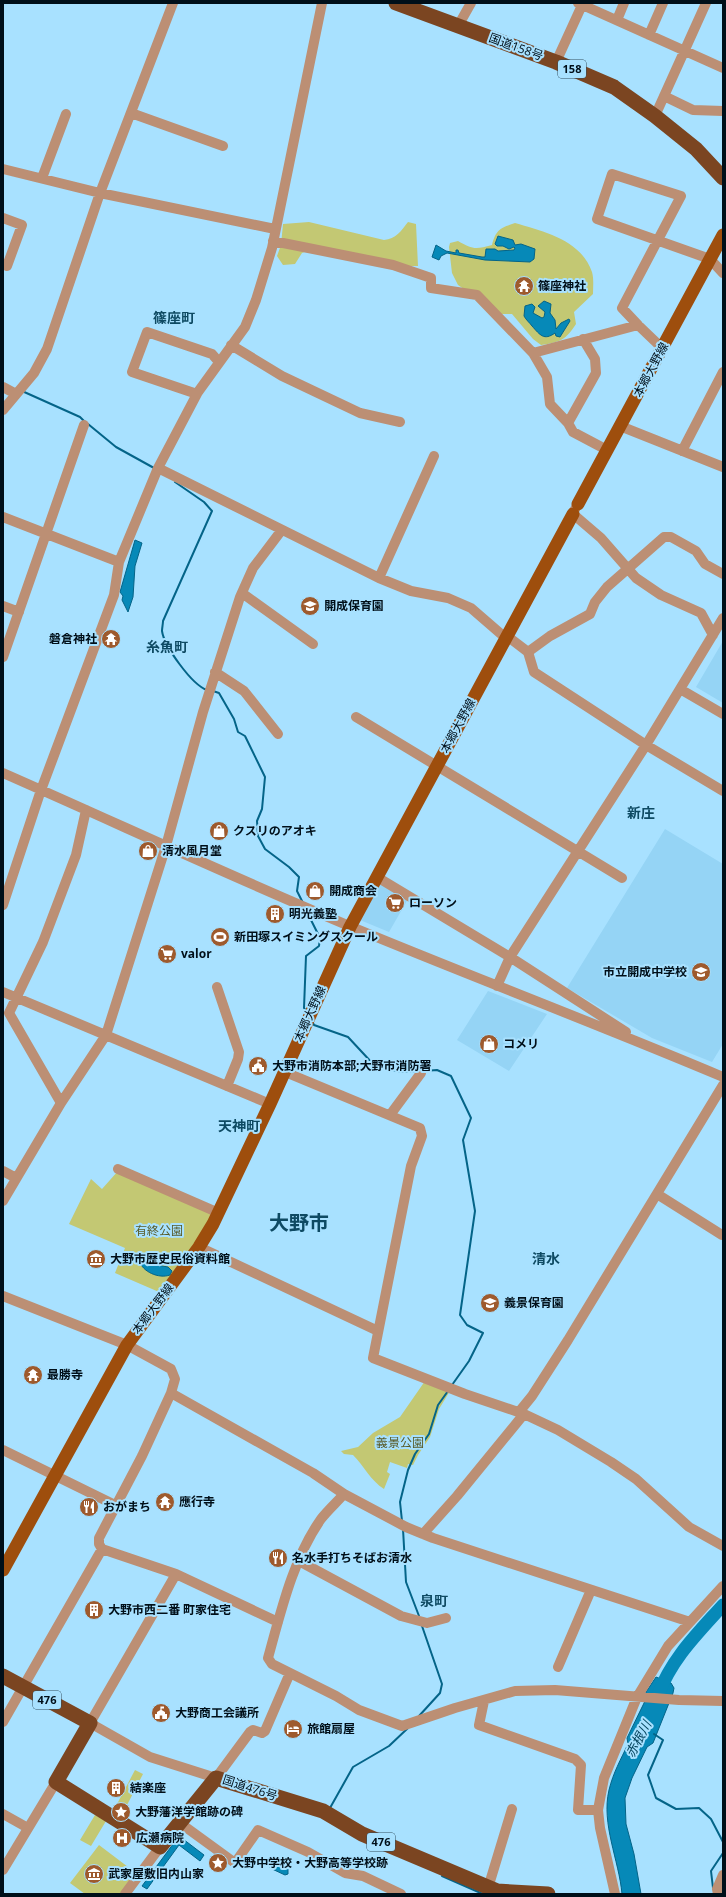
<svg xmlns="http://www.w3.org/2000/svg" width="726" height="1897" font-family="'Open Sans','Noto Sans JP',sans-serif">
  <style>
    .built { fill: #95d4f5 }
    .green { fill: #c3c873 }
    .water { fill: #0689b8; stroke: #046488 }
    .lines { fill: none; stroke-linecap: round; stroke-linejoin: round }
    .stream { stroke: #046488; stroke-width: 2 }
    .river { stroke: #0689b8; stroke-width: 13 }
    .minor { stroke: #bc8f74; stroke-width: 10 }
    .major { stroke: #9e4e0d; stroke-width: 13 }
    .highway { stroke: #7b4521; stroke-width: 15 }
    .labels { text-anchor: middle; stroke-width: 4; stroke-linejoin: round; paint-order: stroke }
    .shield { fill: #a8e1ff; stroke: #324e5e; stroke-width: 1 }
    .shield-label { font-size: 11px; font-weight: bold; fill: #000f19 }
    .street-label { font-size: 12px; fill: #000f19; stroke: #a8e1ff }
    .poi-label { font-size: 12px; font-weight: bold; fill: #000f19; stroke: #a8e1ff; text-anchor: start }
    .park-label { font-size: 12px; fill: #585b29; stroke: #a8e1ff }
    .water-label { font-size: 13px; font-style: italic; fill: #06455e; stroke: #a8e1ff }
    .quarter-label { font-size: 14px; font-weight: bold; fill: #0e4a63; stroke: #a8e1ff }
    .town-label { font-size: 20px; font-weight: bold; fill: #0e4a63; stroke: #a8e1ff }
  </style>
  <rect width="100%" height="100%" fill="#a8e1ff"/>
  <path class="built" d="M 723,641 L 723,703 L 696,687 Z
    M 665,829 L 723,864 L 723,1044 L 712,1062 L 652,1038 L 567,988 Z
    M 380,882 L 408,899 L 389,932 L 360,920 Z
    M 488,991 L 547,1014 L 509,1071 L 457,1040 Z"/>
  <path class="green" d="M 309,222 L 384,240 C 396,239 401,231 408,222 L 416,224 L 418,266 L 402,266 L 312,249 L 302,253 L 295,264 L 283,265 L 277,256 L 281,245 L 283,224 Z
    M 515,223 C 545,232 581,240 592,272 C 594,279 593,287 593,294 L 574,312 L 576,324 C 566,340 560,342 541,345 L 533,339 L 512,314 L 501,314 L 458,285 L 452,273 L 449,247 L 450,243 L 458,241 C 472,249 475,250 492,245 C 496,229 501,228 515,223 Z
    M 118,1171 L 211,1212 L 213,1218 L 159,1292 L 115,1273 L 125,1248 L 69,1224 L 91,1179 L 102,1189 Z
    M 425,1381 L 450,1391 L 439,1409 L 430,1437 L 418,1455 L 413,1465 L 408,1464 L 407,1468 L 390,1462 L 387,1472 L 390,1474 L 384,1489 C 371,1481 364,1466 353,1455 L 344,1454 L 341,1451 L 358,1447 L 373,1433 L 400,1417 Z
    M 135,1770 L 143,1774 L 125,1809 L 117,1804 Z
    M 95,1815 L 106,1821 L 91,1846 L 80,1840 Z
    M 99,1845 L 136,1873 L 120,1894 L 85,1894 L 70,1883 Z"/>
  <path class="water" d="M 498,236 L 513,240 L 515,245 L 521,244 L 535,249 L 534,259 L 530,262 L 485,260 L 447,253 L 441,256 L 439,260 L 432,257 L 436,245 L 446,251 L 456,253 L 456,250 L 458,250 L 459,253 L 482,257 L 485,257 L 486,249 L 495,249 L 498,251 L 514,250 L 515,248 L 514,247 L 509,249 L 503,246 L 497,246 L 495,244 Z
    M 544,301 L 551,304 L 550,313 L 555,320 L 556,329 L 561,323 L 569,319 L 570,321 L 560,337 L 556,336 L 555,333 C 544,341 540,335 532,326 C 530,323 526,320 524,316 L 525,306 L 532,304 L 535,307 L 533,313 L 542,318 L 544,317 L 545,312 L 538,306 Z
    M 135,540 L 142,543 L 135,566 L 133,597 L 128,612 L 122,600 L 123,596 L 120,592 Z
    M 145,1254 L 152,1256 L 157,1265 L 168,1267 L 172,1271 L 170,1275 C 159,1279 142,1272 139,1260 L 142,1255 Z
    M 656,1677 L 671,1683 L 674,1688 L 673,1693 L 653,1743 L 647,1747 L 632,1778 L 625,1798 L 626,1824 L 634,1854 L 641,1894 L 622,1894 C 619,1860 601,1824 609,1790 C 613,1773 621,1759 628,1744 L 627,1738 L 645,1701 L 646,1692 Z
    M 179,1836 L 204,1855 L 200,1861 L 179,1845 L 147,1889 L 142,1886 Z
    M 270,1862 L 288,1868 L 288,1874 L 285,1875 L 270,1868 Z"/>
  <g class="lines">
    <path class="stream" d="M 22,391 L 80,417 L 85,422
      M 88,424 L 116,447 L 154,468
      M 175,482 L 204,502 L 212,511 L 163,621 C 163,624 162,628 162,631 C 164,646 192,685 207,690
      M 213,691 L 219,693 L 234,719 L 238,732 L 245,736 L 265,777 L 262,809 L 257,821 L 258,836 L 265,849 L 289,867 L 299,877 L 297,891 L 303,903
      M 307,1012 L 304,1008 L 306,956 L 319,946 L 320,938 L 307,912
      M 313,1023 L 314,1025 L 348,1037 L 374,1065 L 401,1072 L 418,1071
      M 424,1071 L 437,1070 L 451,1076 L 471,1118 L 463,1140 L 475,1211 L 460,1315 L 467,1325 L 483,1333 L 469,1361 L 452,1385
      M 402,1521 L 400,1502 L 408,1470 L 415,1454 L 429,1434 L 438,1405 L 448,1391
      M 403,1529 L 406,1582 L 419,1616
      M 419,1716 L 440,1693 L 442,1684 L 422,1626
      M 654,1734 L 663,1740 L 648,1775 L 656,1798 L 676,1809 L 699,1808 L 711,1819 L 723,1842
      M 330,1808 L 353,1767 L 389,1746 L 408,1728
      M 442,1876 L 483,1894
      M 713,1888 L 711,1871 L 723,1853"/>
    <path class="river" d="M 658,1695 C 672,1658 697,1634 723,1605"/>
    <path class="minor" d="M 578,3 L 723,68
      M 617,20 L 624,3
      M 458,26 L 471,3
      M 649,35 L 663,3
      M 556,62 L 583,3
      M 664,96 L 693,110 L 723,111
      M 131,113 L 223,146
      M 655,116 L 706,3
      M 3,169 L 100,193 L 275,229
      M 42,178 L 66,114
      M 3,218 L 22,225 L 7,266 L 3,264
      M 273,241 L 393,265 L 431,278 L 431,288 L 477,295 L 533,353 L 547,377 L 550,404 L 568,423 L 573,432 L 607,450
      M 638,325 L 622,308 L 681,196 L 612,174 L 597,219 L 710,259 L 723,273
      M 231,345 L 282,376 L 360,413 L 400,422
      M 533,353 L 638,325 L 662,348
      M 3,387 L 16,394
      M 197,394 L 132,372 L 147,332 L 212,354 L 219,362
      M 3,410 L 34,373 L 47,349 L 100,193 L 173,3
      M 568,423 L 596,373 L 595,359 L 583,339
      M 620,426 L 723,467
      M 682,451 L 723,372
      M 158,468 L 379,578 L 411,591 L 448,598 L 471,608 L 501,634 L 507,636 L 528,652 L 534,672 L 646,745 L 723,791
      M 575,509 L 573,514 L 601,538 L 636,578 L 661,595 L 701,613 L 713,635
      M 3,517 L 119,562
      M 379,578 L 434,456
      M 242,593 L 313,644
      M 3,606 L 19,612
      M 528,652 L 550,636 L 590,614 L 595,602 L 607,587 L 664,537 L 671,537 L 696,551 L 705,564 L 723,574
      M 3,657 L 84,425
      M 215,672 L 244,691 L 278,734
      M 680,689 L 723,714
      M 356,717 L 622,878
      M 3,773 C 119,824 234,878 352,927 C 475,978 600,1025 723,1077
      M 377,877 L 510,957 L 626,1032
      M 3,905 L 41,790 L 114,595 L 119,562 L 158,468 L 198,392 L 245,327 L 256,300 L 272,248 L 322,3
      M 497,986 L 510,957 L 646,745 L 723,618
      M 217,987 L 239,1052 L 238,1059 L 227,1086
      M 3,992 L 270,1104
      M 285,1072 L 420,1128 L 422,1136 L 411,1166 L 373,1358 L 465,1394 L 524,1414 L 558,1430 L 611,1462 L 636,1479 L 689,1527 L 723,1546
      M 61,1103 L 9,1013 L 43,942 L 76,855 L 86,810
      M 390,1115 L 421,1073
      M 118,1169 L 219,1213
      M 3,1171 L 16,1178
      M 657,1194 L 722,1235
      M 3,1201 L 61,1103 L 106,1035 L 166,846 L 203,712 L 240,597 L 253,568 L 281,531
      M 199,1247 L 378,1331
      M 3,1296 L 127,1345 L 171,1369 L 175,1379 L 171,1393 L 142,1456 L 99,1538 L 99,1544 L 102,1549 L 3,1722
      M 171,1393 L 313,1473 L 344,1494 L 406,1527 L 433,1538 L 690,1622
      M 519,1412 L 532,1396 L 568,1340 L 723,1085
      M 3,1450 L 117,1506
      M 344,1494 C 337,1502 328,1510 321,1519 C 293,1559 281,1611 268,1658 L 272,1664 L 336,1696 L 359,1710 L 402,1726 L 455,1708 L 515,1691 L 555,1690 L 679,1700 L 723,1701
      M 423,1534 L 457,1496 L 524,1414
      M 102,1549 L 176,1574 L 278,1622
      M 299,1561 L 401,1616 L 427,1623 L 446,1618
      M 176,1574 L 90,1723 L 150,1757 L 216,1778 L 250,1732 L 253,1730 L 262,1733 L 265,1731 L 290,1673
      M 558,1667 L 591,1590
      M 484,1701 L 479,1725 L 575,1759 L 581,1765 L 578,1810 L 598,1810
      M 3,1814 L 28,1828
      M 180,1823 L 235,1863 L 258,1830 L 308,1852 L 345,1873 L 363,1876 L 401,1894
      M 3,1870 L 56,1782
      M 488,1888 L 512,1809
      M 125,1894 L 160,1847
      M 615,1894 L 600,1828 L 598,1810 L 604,1778 L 637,1697 L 668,1646 L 723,1586
      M 718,1894 L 717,1889 L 723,1875"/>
    <path class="major" d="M 578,504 L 723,235
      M 3,1570 L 127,1345 L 199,1247 L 213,1224 L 270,1104 L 350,927 L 573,514"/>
    <path class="highway" d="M 396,3 L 556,62 L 614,87 L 655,116 L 696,149 L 723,178
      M 3,1676 L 90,1723 L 56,1782 L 160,1847 L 216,1778 L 323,1811 L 362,1834 L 497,1891 L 548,1894"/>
  </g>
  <defs>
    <g id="temple-disc" transform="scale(1)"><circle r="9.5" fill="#9e5a2d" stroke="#a8e1ff"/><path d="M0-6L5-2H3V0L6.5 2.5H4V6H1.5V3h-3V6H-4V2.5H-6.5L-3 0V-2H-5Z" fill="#fff"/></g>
    <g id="school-disc" transform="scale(1)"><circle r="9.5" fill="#9e5a2d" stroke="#a8e1ff"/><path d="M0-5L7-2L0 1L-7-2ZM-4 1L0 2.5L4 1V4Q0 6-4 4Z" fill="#fff"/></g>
    <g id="shop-disc" transform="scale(1)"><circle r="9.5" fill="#9e5a2d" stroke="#a8e1ff"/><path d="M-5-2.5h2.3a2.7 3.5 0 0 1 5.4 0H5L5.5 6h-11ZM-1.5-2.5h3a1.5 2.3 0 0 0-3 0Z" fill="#fff"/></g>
    <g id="supermarket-disc" transform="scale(1)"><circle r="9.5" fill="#9e5a2d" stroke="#a8e1ff"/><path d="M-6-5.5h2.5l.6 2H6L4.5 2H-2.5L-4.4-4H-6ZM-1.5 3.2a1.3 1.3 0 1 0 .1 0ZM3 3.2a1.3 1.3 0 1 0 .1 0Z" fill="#fff"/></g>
    <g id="building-disc" transform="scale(1)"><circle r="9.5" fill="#9e5a2d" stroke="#a8e1ff"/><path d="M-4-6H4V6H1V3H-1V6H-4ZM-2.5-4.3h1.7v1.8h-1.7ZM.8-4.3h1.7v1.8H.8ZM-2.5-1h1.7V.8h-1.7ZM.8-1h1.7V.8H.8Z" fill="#fff"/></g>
    <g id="stadium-disc" transform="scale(1)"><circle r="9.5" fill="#9e5a2d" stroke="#a8e1ff"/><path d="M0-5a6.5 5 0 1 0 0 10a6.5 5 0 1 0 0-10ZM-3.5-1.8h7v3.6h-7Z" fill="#fff"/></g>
    <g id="civic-disc" transform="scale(1)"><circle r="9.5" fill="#9e5a2d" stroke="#a8e1ff"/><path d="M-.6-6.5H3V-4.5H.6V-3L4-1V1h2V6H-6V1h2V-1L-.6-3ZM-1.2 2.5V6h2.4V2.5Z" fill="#fff"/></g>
    <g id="museum-disc" transform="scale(1)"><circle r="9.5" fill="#9e5a2d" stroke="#a8e1ff"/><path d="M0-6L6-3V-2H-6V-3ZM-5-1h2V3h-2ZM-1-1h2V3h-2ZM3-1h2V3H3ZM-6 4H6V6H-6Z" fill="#fff"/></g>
    <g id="restaurant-disc" transform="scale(1)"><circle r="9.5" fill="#9e5a2d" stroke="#a8e1ff"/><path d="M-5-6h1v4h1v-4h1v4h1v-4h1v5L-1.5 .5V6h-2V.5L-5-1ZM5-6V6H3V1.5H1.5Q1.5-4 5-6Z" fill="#fff"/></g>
    <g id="hotel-disc" transform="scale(1)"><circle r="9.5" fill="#9e5a2d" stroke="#a8e1ff"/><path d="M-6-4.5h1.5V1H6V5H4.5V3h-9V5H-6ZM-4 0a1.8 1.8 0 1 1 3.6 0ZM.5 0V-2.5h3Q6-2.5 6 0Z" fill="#fff"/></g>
    <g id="sight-disc" transform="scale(1)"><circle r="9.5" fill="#9e5a2d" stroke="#a8e1ff"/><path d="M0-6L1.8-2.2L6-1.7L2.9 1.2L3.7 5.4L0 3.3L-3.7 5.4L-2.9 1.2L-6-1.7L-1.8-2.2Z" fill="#fff"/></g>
    <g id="hospital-disc" transform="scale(1)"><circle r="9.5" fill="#9e5a2d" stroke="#a8e1ff"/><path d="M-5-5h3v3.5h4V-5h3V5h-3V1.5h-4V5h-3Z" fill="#fff"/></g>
  </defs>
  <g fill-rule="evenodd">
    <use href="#temple-disc" x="524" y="286"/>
    <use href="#school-disc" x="310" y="606"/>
    <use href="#temple-disc" x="111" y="639"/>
    <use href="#shop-disc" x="219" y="831"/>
    <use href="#shop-disc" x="148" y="851"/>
    <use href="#shop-disc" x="315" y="891"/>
    <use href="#supermarket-disc" x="395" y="903"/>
    <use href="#building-disc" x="275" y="914"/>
    <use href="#stadium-disc" x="220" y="937"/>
    <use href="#supermarket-disc" x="167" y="954"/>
    <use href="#school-disc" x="701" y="972"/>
    <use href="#shop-disc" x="489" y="1044"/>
    <use href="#civic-disc" x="258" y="1066"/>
    <use href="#museum-disc" x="96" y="1259"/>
    <use href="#school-disc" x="490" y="1303"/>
    <use href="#temple-disc" x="33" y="1375"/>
    <use href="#temple-disc" x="165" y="1502"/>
    <use href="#restaurant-disc" x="89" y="1507"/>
    <use href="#restaurant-disc" x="278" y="1558"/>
    <use href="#building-disc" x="94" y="1610"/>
    <use href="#civic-disc" x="161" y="1713"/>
    <use href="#hotel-disc" x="293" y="1729"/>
    <use href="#building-disc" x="116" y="1788"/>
    <use href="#sight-disc" x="121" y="1812"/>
    <use href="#hospital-disc" x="122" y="1838"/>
    <use href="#sight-disc" x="218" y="1863"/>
    <use href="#museum-disc" x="94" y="1874"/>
  </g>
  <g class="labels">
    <g class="shield">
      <rect x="558" y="60" width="28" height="18" rx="3"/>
      <rect x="33" y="1691" width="28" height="18" rx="3"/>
      <rect x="367" y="1833" width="28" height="18" rx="3"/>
    </g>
    <g class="shield-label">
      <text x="572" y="73">158</text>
      <text x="47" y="1704">476</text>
      <text x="381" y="1846">476</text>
    </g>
    <g class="street-label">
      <text transform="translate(516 47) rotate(20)" y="4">国道158号</text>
      <text transform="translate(651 370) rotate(-62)" y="4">本郷大野線</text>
      <text transform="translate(458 726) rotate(-62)" y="4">本郷大野線</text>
      <text transform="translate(310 1014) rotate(-66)" y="4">本郷大野線</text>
      <text transform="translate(153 1309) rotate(-53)" y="4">本郷大野線</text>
      <text transform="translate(250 1788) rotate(18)" y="4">国道476号</text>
    </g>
    <g class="poi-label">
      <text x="538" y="290">篠座神社</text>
      <text x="324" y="610">開成保育園</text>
      <text x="97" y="643" text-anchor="end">磐倉神社</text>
      <text x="233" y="835">クスリのアオキ</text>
      <text x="162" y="855">清水風月堂</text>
      <text x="329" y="895">開成商会</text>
      <text x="409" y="907">ローソン</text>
      <text x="289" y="918">明光義塾</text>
      <text x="234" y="941">新田塚スイミングスクール</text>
      <text x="181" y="958">valor</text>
      <text x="687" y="976" text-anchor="end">市立開成中学校</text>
      <text x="503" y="1048">コメリ</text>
      <text x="272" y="1070">大野市消防本部;大野市消防署</text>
      <text x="110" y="1263">大野市歴史民俗資料館</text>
      <text x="504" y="1307">義景保育園</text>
      <text x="47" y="1379">最勝寺</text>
      <text x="179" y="1506">應行寺</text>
      <text x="103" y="1511">おがまち</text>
      <text x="292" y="1562">名水手打ちそばお清水</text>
      <text x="108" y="1614">大野市西二番 町家住宅</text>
      <text x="175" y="1717">大野商工会議所</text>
      <text x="307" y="1733">旅館扇屋</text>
      <text x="130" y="1792">結楽座</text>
      <text x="135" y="1816">大野藩洋学館跡の碑</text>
      <text x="136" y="1842">広瀬病院</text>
      <text x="232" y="1867">大野中学校・大野高等学校跡</text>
      <text x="108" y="1878">武家屋敷旧内山家</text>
    </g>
    <g class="park-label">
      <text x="159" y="1235">有終公園</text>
      <text x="400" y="1447">義景公園</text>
    </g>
    <g class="water-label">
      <text transform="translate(638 1739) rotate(-62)" y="5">赤根川</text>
    </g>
    <g class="quarter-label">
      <text x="174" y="323">篠座町</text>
      <text x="167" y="652">糸魚町</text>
      <text x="641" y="818">新庄</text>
      <text x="239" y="1131">天神町</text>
      <text x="546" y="1264">清水</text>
      <text x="434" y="1606">泉町</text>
    </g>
    <g class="town-label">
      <text x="299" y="1230">大野市</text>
    </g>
  </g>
  <rect width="726" height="1897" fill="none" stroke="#000f19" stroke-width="8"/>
</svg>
